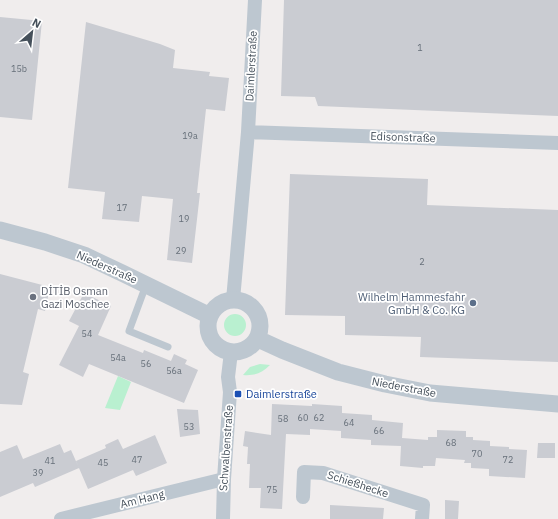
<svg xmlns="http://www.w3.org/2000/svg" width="558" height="519" font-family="'IBM Plex Sans',sans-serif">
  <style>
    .green { fill: #b9f0d0 }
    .building { fill: #caccd2 }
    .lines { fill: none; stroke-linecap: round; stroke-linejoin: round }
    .service { stroke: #bdc7d0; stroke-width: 7 }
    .minor { stroke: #bdc7d0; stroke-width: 14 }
    .tertiary { stroke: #bdc7d0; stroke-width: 17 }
    .worship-dot { fill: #6b7280; stroke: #fff; stroke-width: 1.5 }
    .service-dot { fill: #5c6f8a; stroke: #fff; stroke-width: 1.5 }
    .transit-dot { fill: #1a4fb4; stroke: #fff; stroke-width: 1.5 }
    .labels { text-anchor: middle; stroke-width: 3.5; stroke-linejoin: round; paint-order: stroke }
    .number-label { font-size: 9px; fill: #666f79 }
    .street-label { font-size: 11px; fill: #45505b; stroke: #fff }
    .worship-label { font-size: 11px; fill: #5b616d; stroke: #fff; text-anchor: start }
    .service-label { font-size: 11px; fill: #4e5e75; stroke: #fff; text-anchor: end }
    .transit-label { font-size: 11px; fill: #164399; stroke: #fff; text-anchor: start }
  </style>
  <rect width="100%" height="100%" fill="#f0eded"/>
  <path class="green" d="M224 325a11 11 0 1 1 22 0a11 11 0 1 1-22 0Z
    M 260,364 L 270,365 C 262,373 255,376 243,375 L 250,367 Z
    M 118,376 L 131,382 L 120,410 L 105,408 Z"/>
  <path class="building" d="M 284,0 L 558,0 L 558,116 L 318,106 L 315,97 L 281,96 Z
    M 0,17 L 42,21 L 32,120 L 0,117 Z
    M 86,22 L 160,44 L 175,50 L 173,68 L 210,72 L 209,76 L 229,78 L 225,111 L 206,109 L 197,193 L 200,193 L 192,263 L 167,260 L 173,199 L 142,196 L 139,222 L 102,219 L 105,192 L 68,188 Z
    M 290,174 L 428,179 L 427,205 L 558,210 L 558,362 L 420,357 L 421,337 L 345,335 L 345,316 L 285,315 Z
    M 0,274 L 50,287 L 45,311 L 38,309 L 23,372 L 29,374 L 22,405 L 0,404 Z
    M 84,293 L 111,306 L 98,335 L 143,353 L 144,350 L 171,361 L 174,354 L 187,360 L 185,364 L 198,370 L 184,403 L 89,364 L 83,377 L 59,365 L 79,326 L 69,321 Z
    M 272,404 L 312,406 L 312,404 L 342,406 L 342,413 L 372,415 L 372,420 L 403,423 L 402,438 L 428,440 L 428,437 L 437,437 L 437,430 L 466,431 L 466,437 L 473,437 L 473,440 L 490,441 L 490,446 L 509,447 L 509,449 L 527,450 L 525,478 L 489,476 L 489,469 L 471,468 L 471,463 L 464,463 L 465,460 L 436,458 L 435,466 L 423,466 L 423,468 L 400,466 L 401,446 L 371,445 L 371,440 L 341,438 L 341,431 L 310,429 L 310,435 L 286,434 L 282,509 L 260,508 L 261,488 L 249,488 L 250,464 L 247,464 L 248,447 L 243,446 L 245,431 L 271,435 Z
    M 177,409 L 198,410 L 200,434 L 180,437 Z
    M 155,435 L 167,463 L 136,476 L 133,470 L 88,489 L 76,461 L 106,448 L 105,445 L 118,439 L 123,449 Z
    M 538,443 L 555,443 L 555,458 L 537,458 Z
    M 60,444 L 64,453 L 71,450 L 79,468 L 35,487 L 33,483 L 0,497 L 0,452 L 17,445 L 23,459 Z
    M 445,500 L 459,501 L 458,519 L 445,519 Z
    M 330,505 L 384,508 L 383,519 L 330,519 Z"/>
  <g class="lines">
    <path class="service" d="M 146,285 L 129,331 L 168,347"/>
    <path class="minor" d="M 248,132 L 558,143
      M 233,300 L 248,132 L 255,0
      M 303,497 L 304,472 L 323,473 L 423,505 L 422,519
      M 61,519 L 224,479
      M 223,519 L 224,479 L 230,392 L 228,377 L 231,352"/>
    <path class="tertiary" d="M 0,230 L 45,242 L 84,255 L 122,273 L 210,316
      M208 326a26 26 0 1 1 52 0a26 26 0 1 1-52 0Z
      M 258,339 L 282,350 L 338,372 L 385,384 L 430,393 L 558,404"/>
  </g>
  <circle class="worship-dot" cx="33" cy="297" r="4"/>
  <circle class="service-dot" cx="473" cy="303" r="4"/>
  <rect class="transit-dot" x="234" y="390" width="8" height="8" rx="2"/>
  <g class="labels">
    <g class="number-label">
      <text x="420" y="51">1</text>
      <text x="19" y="72">15b</text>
      <text x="190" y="139">19a</text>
      <text x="122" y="211">17</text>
      <text x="184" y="222">19</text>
      <text x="181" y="254">29</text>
      <text x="422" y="265">2</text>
      <text x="87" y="337">54</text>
      <text x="118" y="361">54a</text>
      <text x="146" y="367">56</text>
      <text x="174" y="374">56a</text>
      <text x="303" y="421">60</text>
      <text x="319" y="421">62</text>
      <text x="283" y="422">58</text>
      <text x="349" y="426">64</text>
      <text x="189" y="430">53</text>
      <text x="379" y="434">66</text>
      <text x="451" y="446">68</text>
      <text x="477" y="457">70</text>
      <text x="137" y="463">47</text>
      <text x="508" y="463">72</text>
      <text x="50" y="464">41</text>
      <text x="103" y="466">45</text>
      <text x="38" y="476">39</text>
      <text x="272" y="493">75</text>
    </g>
    <g class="street-label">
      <text transform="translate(251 66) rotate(-87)" y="4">Daimlerstraße</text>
      <text transform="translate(403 137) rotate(2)" y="4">Edisonstraße</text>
      <text transform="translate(107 267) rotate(24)" y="4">Niederstraße</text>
      <text transform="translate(404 387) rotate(11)" y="4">Niederstraße</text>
      <text transform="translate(226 448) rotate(-86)" y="4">Schwalbenstraße</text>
      <text transform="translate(358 484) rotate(18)" y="4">Schießhecke</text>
      <text transform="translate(142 499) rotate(-14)" y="4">Am Hang</text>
    </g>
    <g class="worship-label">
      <text x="41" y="295">DİTİB Osman<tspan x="41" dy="13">Gazi Moschee</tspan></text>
    </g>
    <g class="service-label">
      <text x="465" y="301">Wilhelm Hammesfahr<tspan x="465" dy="13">GmbH &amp; Co. KG</tspan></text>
    </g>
    <g class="transit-label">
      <text x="246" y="398">Daimlerstraße</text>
    </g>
  </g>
  <g transform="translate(32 32) rotate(28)" stroke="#ffffff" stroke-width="3" paint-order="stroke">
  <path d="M0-3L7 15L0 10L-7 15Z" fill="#45505b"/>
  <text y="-6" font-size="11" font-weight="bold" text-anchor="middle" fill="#45505b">N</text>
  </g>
</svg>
